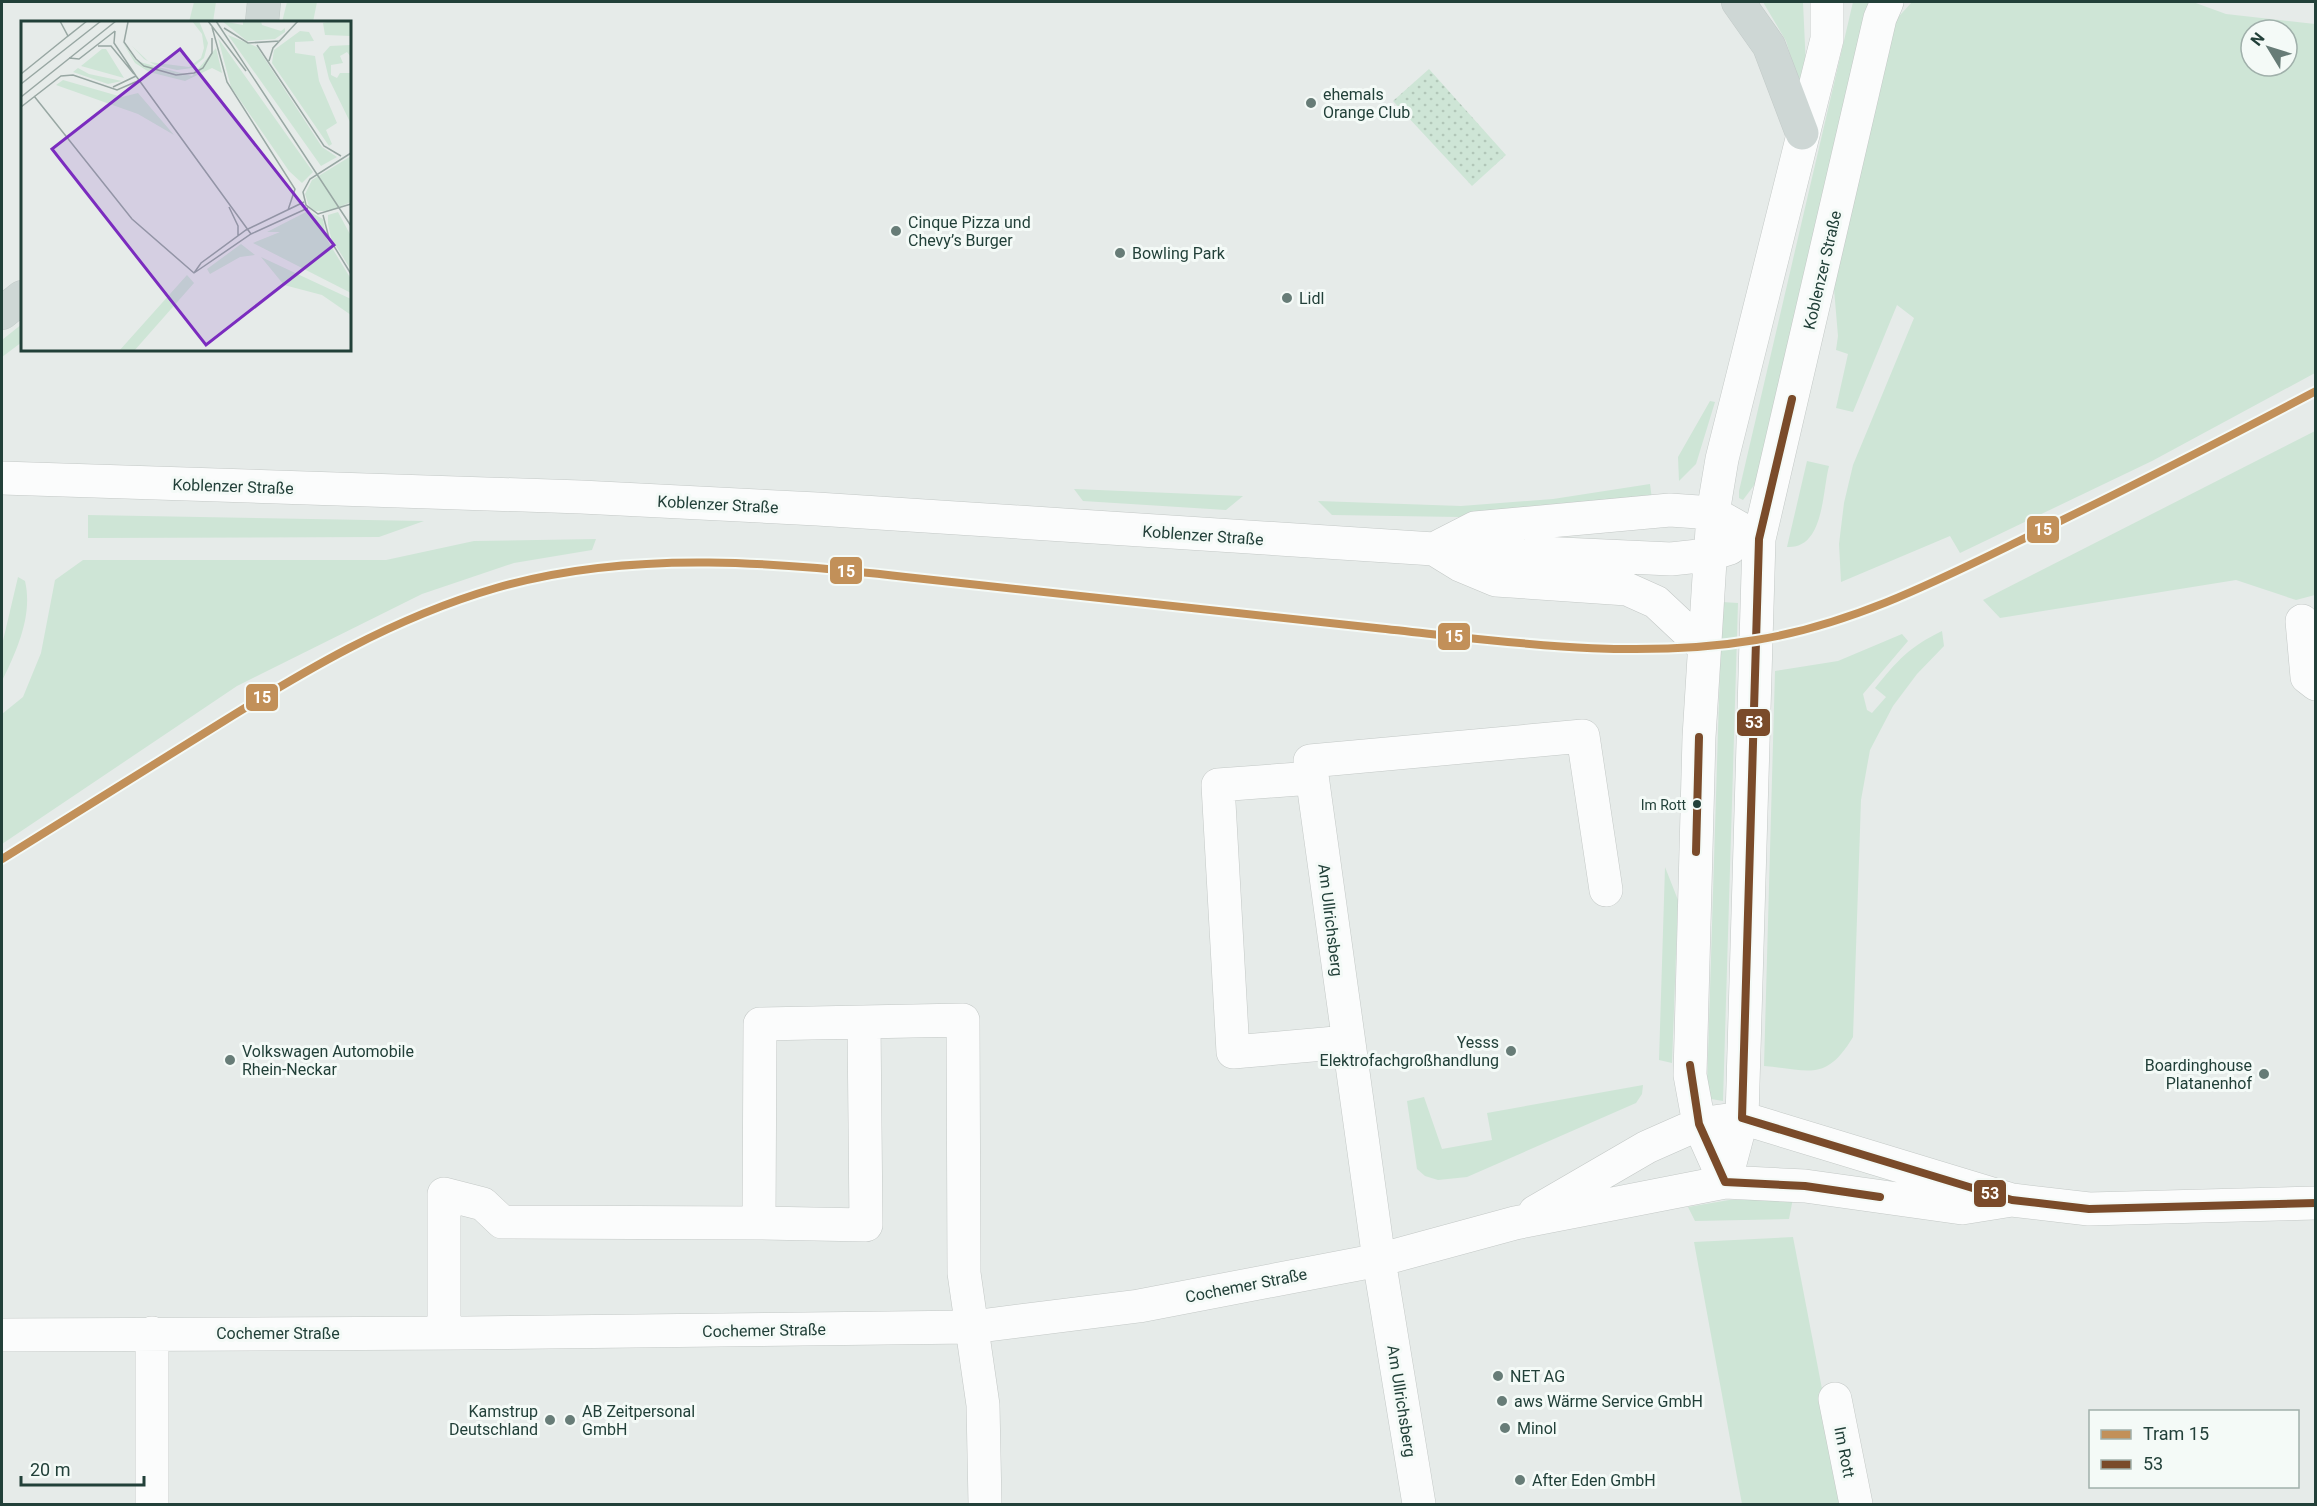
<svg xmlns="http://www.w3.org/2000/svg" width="2317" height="1506" font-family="Roboto,sans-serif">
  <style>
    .grass { fill: #cee5d6; fill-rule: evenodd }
    .garden { fill: url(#garden-dots) }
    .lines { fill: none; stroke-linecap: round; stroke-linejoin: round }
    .minor-casing { stroke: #c3c8c6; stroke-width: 34 }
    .major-casing { stroke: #c2cac8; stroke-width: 34 }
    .minor { stroke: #fbfcfc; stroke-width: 33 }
    .major { stroke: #ced7d5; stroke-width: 33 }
    .bus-1-casing { stroke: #f4faf7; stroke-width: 12 }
    .bus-1 { stroke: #7a4b2a; stroke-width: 8 }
    .tram-1-casing { stroke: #f4faf7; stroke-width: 12 }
    .tram-1 { stroke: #c29059; stroke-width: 8 }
    .poi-dot { fill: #677c77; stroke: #f4faf7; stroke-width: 2 }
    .bus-dot { fill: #224039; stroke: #f4faf7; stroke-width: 2 }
    .labels { text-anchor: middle; stroke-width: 6; stroke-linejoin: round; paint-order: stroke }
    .bus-label { font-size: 14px; fill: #224039; stroke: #f4faf7; text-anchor: end }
    .poi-label { font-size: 16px; fill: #224039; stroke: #f4faf7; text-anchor: start }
    .street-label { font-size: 16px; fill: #224039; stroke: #f4faf7 }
    .inset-road { fill: none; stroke: #98a7a3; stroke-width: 1.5 }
    .view { fill: #7b2cbf; fill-opacity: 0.15; stroke: #7b2cbf; stroke-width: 3 }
    .inset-edge { fill: none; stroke: #224039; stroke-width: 3 }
    .line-badge { stroke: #f4faf7; stroke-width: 2 }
    .badge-label { font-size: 16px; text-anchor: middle; font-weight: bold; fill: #fff }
  </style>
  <defs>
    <pattern id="garden-dots" width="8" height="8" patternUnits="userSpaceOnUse" patternTransform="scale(1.5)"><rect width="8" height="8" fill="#cee5d6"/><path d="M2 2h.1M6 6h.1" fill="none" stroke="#b1c6b8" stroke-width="1.8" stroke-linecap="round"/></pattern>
  </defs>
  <rect width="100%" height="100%" fill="#e6ebe9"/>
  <path class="grass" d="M 194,2 L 216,2 L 213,22 L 189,22 Z
    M 287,2 L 317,2 L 313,22 L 282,22 Z
    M 1763,2 L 1803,2 L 1807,89 L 1801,90 L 1786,41 Z
    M 1853,2 L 1872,2 L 1758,480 L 1743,500 L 1739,498 L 1739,491 Z
    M 1912,2 L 2193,2 L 2226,14 L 2315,24 L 2315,373 L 2152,461 L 1960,553 L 1950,536 L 1841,582 L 1839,544 L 1844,503 L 1853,465 L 1914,318 L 1897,305 L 1853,412 L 1836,408 L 1848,354 L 1836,350 L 1838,336 L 1834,289 L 1892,24 ZM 2251,30 L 2287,30 L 2287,66 L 2251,66 Z
    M 22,324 L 22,342 L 2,357 L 2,340 Z
    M 1710,401 L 1715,402 L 1696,464 L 1679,481 L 1678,457 Z
    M 2315,431 L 2315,595 L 2296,600 L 2236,580 L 2000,618 L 1983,600 Z
    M 1807,461 L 1829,466 C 1822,493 1824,549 1787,547 Z
    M 1650,484 L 1652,499 L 1459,517 L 1332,515 L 1318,501 L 1461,506 L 1553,499 Z
    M 1074,489 L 1243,496 L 1226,510 L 1083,501 Z
    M 88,515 L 424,521 L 379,537 L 88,538 Z
    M 596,539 L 592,550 L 514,563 L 422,594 L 237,686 L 2,844 L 2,714 L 23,697 L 41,653 L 55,580 L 83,560 L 386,560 L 474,541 Z
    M 18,577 L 25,581 C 33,615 17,650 2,681 L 2,645 Z
    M 1722,602 L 1738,603 L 1723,1101 L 1711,1099 L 1707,1087 Z
    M 1942,631 L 1944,646 L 1917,674 L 1893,706 L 1870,750 L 1861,800 L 1853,1037 C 1826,1082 1810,1070 1764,1066 L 1775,671 L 1838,661 L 1902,634 L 1908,641 L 1863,694 L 1867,710 L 1872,713 L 1886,697 L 1875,688 C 1898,660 1909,647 1942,631 Z
    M 1665,867 L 1678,900 L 1672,1063 L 1659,1060 Z
    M 1643,1085 L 1642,1094 L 1636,1103 L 1467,1177 L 1438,1180 L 1425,1176 L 1417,1169 L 1407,1101 L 1424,1097 L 1442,1149 L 1492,1140 L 1487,1113 Z
    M 1793,1198 L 1789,1219 L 1695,1221 L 1688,1207 L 1729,1200 Z
    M 1793,1237 L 1844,1504 L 1742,1504 L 1694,1242 Z"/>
  <path class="garden" d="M 1429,69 L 1506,155 L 1472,186 L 1393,101 Z"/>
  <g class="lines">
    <g class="minor-casing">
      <path id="minor" d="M 2,478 L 581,497 L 817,509 L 1434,549 L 1460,565 L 1496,580 L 1627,589 L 1656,602 L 1704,647
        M 1434,549 L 1475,528 L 1670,510 L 1713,513 L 1759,539
        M 1460,565 L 1498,551 L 1671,559 L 1708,555 L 1730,548
        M 2302,621 L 2307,677 L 2316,684
        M 1312,778 L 1218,785 L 1233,1052 L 1347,1042
        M 1725,1182 L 1699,1124 L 1690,1075 L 1699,737 L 1713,513 L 1722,459 L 1827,39 L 1827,2
        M 1725,1182 L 1742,1118 L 1759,539 L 1880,18 L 1887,2
        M 1535,1212 L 1647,1147 L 1699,1124 L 1742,1118 L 2012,1200 L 2089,1209 L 2316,1203
        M 759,1223 L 866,1225 L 864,1023
        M 444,1333 L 444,1194 L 483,1204 L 502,1222 L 759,1223 L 760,1024 L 963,1020 L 964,1273 L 983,1405 L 985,1504
        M 2,1335 L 466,1333 L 972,1327 L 1139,1306 L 1379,1260 L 1515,1223 L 1725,1182 L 1805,1186 L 1962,1208 L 2012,1200
        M 1835,1399 L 1856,1504
        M 152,1504 L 152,1333
        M 1419,1504 L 1379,1260 L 1310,761 L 1583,736 L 1606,890"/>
    </g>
    <g class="major-casing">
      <path id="major" d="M 1738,2 L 1769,46 L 1802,133
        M 262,22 L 264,2
        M 2,313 L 22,297"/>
    </g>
    <use href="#minor" class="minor"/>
    <use href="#major" class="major"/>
    <g class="bus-1-casing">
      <path id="bus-1" d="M 1792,399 L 1759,539 L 1742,1118 L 2012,1200 L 2089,1209 L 2316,1203
        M 1696,852 L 1699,737
        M 1690,1065 L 1699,1124 L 1725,1182 L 1805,1186 L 1880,1197"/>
    </g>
    <use href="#bus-1" class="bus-1"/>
    <g class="tram-1-casing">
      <path id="tram-1" d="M 2,859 C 72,816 141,772 211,729 C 302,672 392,618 496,588 C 634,548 783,563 924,579 C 1074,596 1225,612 1376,628 C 1501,641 1630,661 1756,640 C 1850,625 1935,582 2019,541 C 2119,493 2217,443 2316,391"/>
    </g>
    <use href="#tram-1" class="tram-1"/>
  </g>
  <g class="poi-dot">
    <circle cx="1311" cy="103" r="6"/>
    <circle cx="896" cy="231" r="6"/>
    <circle cx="1120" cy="253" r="6"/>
    <circle cx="1287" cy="298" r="6"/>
    <circle cx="1511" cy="1051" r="6"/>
    <circle cx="230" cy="1060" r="6"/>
    <circle cx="2264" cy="1074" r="6"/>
    <circle cx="1498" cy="1376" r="6"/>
    <circle cx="1502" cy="1401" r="6"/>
    <circle cx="550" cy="1420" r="6"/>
    <circle cx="570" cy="1420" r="6"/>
    <circle cx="1505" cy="1428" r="6"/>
    <circle cx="1520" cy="1480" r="6"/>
  </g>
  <circle class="bus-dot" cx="1697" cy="804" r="5"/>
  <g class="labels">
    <g class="bus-label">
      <text x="1686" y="810">Im Rott</text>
    </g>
    <g class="poi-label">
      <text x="1323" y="100">ehemals<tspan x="1323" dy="18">Orange Club</tspan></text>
      <text x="908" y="228">Cinque Pizza und<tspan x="908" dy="18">Chevy’s Burger</tspan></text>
      <text x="1132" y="259">Bowling Park</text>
      <text x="1299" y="304">Lidl</text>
      <text x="1499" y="1048" text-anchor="end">Yesss<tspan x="1499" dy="18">Elektrofachgroßhandlung</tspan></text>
      <text x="242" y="1057">Volkswagen Automobile<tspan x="242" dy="18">Rhein-Neckar</tspan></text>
      <text x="2252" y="1071" text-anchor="end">Boardinghouse<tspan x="2252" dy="18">Platanenhof</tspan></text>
      <text x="1510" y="1382">NET AG</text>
      <text x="1514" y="1407">aws Wärme Service GmbH</text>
      <text x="538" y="1417" text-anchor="end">Kamstrup<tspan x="538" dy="18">Deutschland</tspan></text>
      <text x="582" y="1417">AB Zeitpersonal<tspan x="582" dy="18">GmbH</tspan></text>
      <text x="1517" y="1434">Minol</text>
      <text x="1532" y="1486">After Eden GmbH</text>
    </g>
    <g class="street-label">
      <text transform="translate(1822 270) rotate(-77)" y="6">Koblenzer Straße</text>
      <text transform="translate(233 486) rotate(2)" y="6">Koblenzer Straße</text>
      <text transform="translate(718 504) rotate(3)" y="6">Koblenzer Straße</text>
      <text transform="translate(1203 535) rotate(4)" y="6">Koblenzer Straße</text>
      <text transform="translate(1331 920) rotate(83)" y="6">Am Ullrichsberg</text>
      <text transform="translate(1246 1285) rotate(-11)" y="6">Cochemer Straße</text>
      <text transform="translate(764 1330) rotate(-1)" y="6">Cochemer Straße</text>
      <text x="278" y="1339">Cochemer Straße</text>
      <text transform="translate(1402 1401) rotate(81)" y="6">Am Ullrichsberg</text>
      <text transform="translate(1845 1452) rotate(79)" y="6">Im Rott</text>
    </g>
  </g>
  <g transform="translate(21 21)">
    <rect width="330" height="330" fill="#e6ebe9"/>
    <path d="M 171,0 L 178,0 L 187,22 L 183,37 L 171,47 L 156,49 L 134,44 L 123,38 L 111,25 L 128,41 L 168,46 L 180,37 L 183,27 L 181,13 ZM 201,0 L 222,4 L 222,0 L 240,0 L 241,4 L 260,10 L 264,7 L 264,11 L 254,18 L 226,20 ZM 279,10 L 288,11 L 293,20 L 274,21 L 274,32 L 294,35 L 298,60 L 316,102 L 305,109 L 311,123 L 308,125 L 251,42 L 253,29 ZM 207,14 L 236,26 L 301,126 L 316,136 L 300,145 ZM 197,17 L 292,151 L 281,162 L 268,150 L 210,66 ZM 101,20 L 115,40 L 171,55 L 195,27 L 201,52 L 191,47 L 164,60 L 128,51 L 114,42 ZM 330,24 L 330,36 L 326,31 L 319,35 L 322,42 L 310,44 L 310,54 L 316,57 L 319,52 L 330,52 L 330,103 L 308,58 L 302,33 L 309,25 ZM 81,28 L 85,28 L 103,57 L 60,45 ZM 57,47 L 68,53 L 101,60 L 87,63 L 52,51 ZM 42,59 L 101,76 L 117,72 L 153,114 L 117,93 L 35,64 ZM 330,135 L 330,181 L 309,190 L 294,190 L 288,185 L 284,173 L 291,159 ZM 287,190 L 302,198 L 305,217 L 330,258 L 330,272 L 232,222 L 259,211 L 246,211 ZM 317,191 L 330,215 L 330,249 L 310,217 L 307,203 L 307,194 ZM 220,223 L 234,234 L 219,236 L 189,253 L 186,248 ZM 240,236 L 330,278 L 330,294 L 301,274 L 263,264 ZM 166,254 L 173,262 L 113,330 L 98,330 Z" fill="#cee5d6"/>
    <path d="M 310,0 L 330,0 L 330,15 L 304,14 L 302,2 Z" fill="#cee5d6"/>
    <path class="inset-road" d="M 39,0 L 47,15 L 66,0M 187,0 L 225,50M 195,0 L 330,205M 107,1 L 103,21 L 115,38 L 123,45 L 155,54 L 173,52 L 182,47 L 191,32 L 191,17M 191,6 L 206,61 L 274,168 L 267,189M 203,7 L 227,22 L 259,20M 94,10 L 93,22 L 115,55 L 230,213M 236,24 L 303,125 L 320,135M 77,25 L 90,25 L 113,53M 48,37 L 58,38 L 94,10M 248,40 L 252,27 L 277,0M 0,53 L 47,15M 0,63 L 80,0M 92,66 L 115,55M 13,75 L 111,198 L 173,252M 0,76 L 95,0M 0,86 L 40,55 L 52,54 L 96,69 L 119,59M 330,132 L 289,158 L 282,171 L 285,184 L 297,193 L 330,183M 208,186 L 217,205 L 217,215M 302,194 L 308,217 L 330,253M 173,252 L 180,242 L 225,209 L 283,181M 173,252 L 230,213 L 287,187"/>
    <path class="view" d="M 159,28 L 313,224 L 185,324 L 31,128 Z"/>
    <rect width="330" height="330" class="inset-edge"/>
  </g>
  <g class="line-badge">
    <rect x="2026" y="515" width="34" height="29" rx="6" fill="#c29059"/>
    <rect x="829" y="556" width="34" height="29" rx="6" fill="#c29059"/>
    <rect x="1437" y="622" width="34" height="29" rx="6" fill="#c29059"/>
    <rect x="245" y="683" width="34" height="29" rx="6" fill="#c29059"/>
    <rect x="1736" y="708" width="35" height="29" rx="6" fill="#7a4b2a"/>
    <rect x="1973" y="1179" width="34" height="29" rx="6" fill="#7a4b2a"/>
  </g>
  <g class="badge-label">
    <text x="2043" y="535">15</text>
    <text x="846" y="577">15</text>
    <text x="1454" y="642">15</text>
    <text x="262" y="703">15</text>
    <text x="1754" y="728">53</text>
    <text x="1990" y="1199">53</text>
  </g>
  <rect width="2317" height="1506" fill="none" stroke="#224039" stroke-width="6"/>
  <rect x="2089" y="1410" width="210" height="78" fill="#f4faf7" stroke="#a0b0ab" stroke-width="1.5"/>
  <rect x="2101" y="1430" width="30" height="9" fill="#c29059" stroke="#a0b0ab" stroke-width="1.5"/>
  <text x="2143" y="1440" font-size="18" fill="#224039">Tram 15</text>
  <rect x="2101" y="1460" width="30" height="9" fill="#7a4b2a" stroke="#a0b0ab" stroke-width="1.5"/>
  <text x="2143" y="1470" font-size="18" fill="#224039">53</text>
  <g transform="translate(2269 48) rotate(308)"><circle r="28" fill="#f4faf7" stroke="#a0b0ab" stroke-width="1.5"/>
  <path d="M0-4.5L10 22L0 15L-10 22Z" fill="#677c77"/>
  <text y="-9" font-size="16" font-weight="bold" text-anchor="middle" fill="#224039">N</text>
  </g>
  <path d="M21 1476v9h123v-9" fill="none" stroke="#224039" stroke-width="3"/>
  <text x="30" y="1476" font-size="18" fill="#224039" stroke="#f4faf7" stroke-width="4.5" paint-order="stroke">20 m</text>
</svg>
